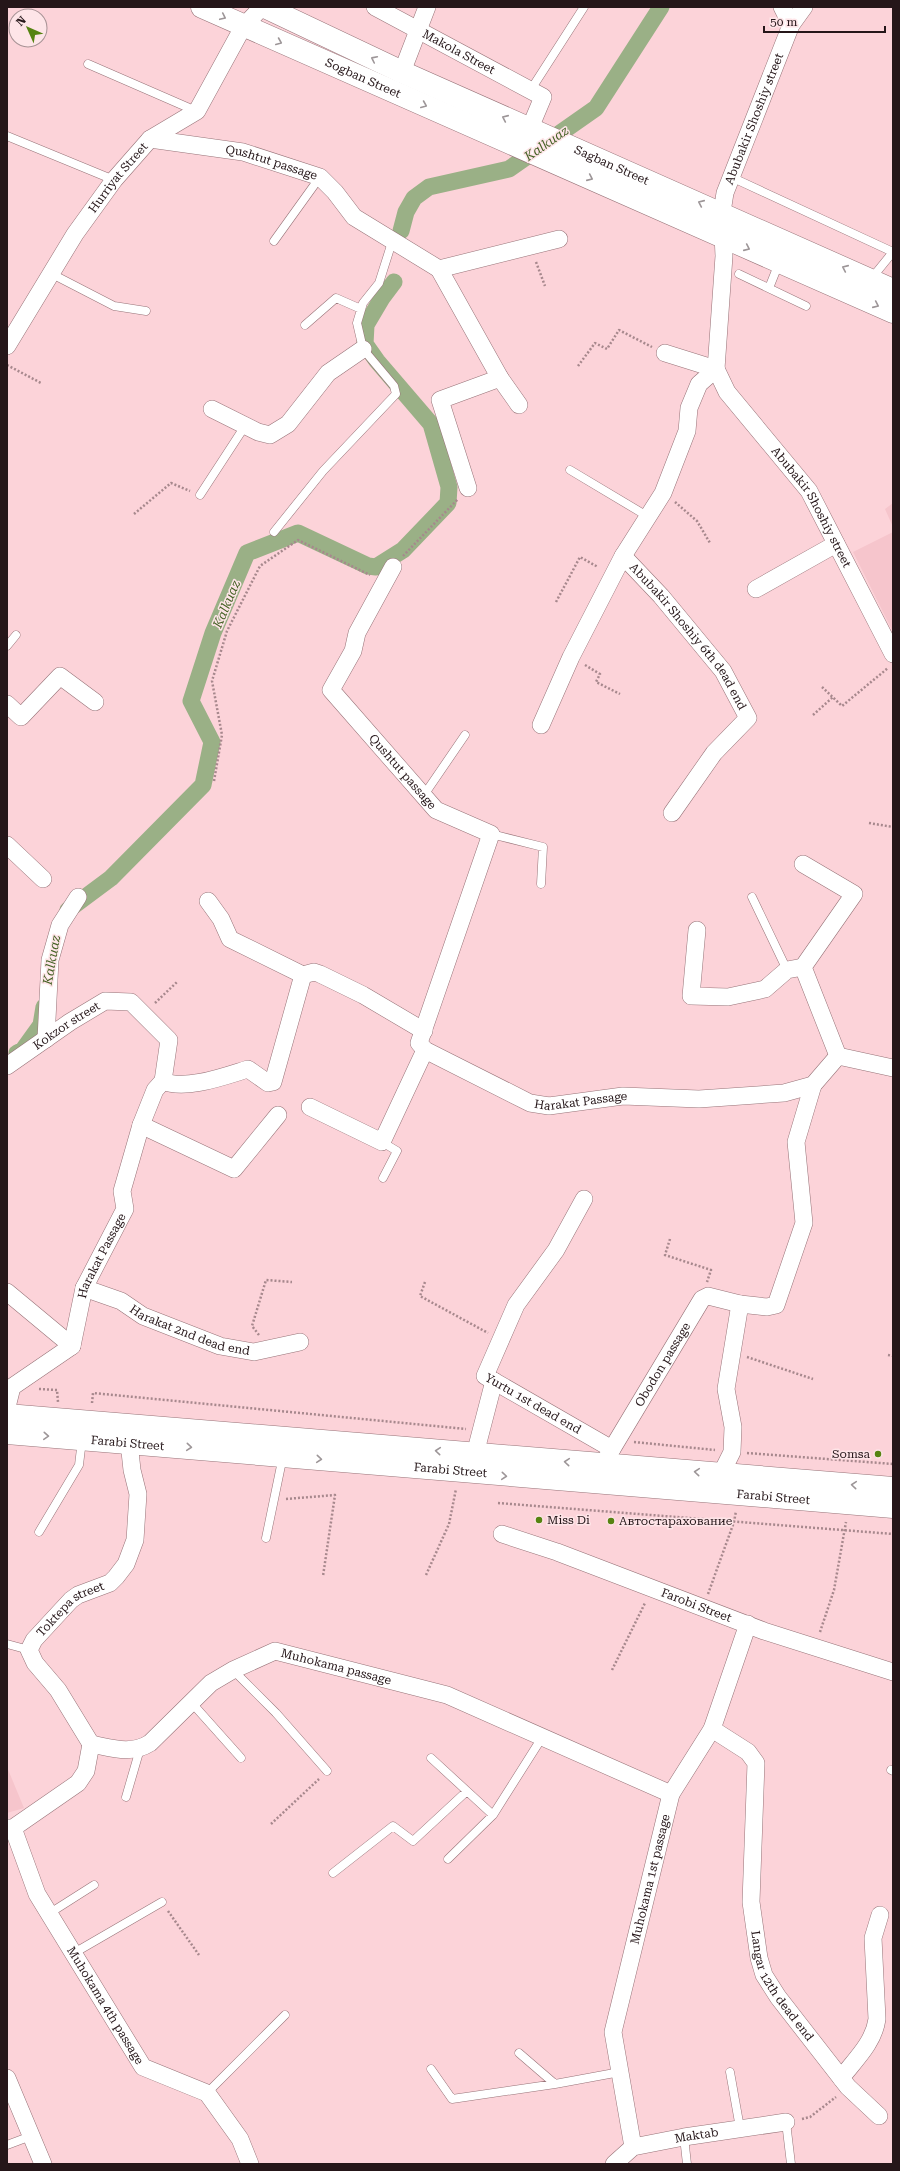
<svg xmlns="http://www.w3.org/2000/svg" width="900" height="2171" font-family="'Roboto Serif',serif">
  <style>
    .built { fill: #f6c5cc }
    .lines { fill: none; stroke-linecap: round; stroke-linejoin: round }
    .canal { stroke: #9ab086; stroke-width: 17 }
    .service-casing { stroke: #977378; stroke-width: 9 }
    .minor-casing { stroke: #977378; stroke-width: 18 }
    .primary-casing { stroke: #977378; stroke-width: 23 }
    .path { stroke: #a7888d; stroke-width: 2.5; stroke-dasharray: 2 2; stroke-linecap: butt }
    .service { stroke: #fff; stroke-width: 8 }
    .minor { stroke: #fff; stroke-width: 17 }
    .primary { stroke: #fff; stroke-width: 22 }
    .oneway { stroke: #9d9698 }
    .poi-dot { fill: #568311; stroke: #fee5e8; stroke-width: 1.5 }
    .labels { text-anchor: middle; stroke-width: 3; stroke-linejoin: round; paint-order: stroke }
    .street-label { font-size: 12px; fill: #251619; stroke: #fee5e8 }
    .poi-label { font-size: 12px; fill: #251619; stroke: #fee5e8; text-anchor: start }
    .water-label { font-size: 13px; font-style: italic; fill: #446124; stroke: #fee5e8 }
  </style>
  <rect width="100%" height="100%" fill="#fcd3d9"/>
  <path class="built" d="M 893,503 L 893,527 L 885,509 Z
    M 893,532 L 893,632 L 853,552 Z
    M 7,1767 L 24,1808 L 7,1813 Z"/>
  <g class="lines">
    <path class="canal" d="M 401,231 L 406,212 L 414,198 L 429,187 L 509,169 L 596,108 L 661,7
      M 68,910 L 111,878 L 203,785 L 212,742 L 191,701 L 213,633 L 247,553 L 298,533 L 368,566 L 376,567 L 403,550 L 448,503 L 449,487 L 431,424 L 377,361 L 365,344 L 366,325 L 382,298 L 394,282
      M 17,1053 L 23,1050 L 41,1025 L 44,1007"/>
    <g class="service-casing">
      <path id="service" d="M 88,64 L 196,111
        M 530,91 L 584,7
        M 7,136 L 114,180
        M 731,177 L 893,252
        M 274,241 L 320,177
        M 52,274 L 114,306 L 146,311
        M 739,274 L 806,306
        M 871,279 L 893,252
        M 769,288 L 779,263
        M 305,325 L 336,298 L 361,309
        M 570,470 L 647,516
        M 200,495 L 245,426
        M 274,532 L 323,471 L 396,394 L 394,386 L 363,349 L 357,323 L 363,303 L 379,283 L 393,239
        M 7,646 L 16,635
        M 424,795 L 465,735
        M 491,834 L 543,847 L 541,884
        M 752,897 L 787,970
        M 382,1142 L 397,1151 L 383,1178
        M 39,1532 L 79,1465 L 82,1440
        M 266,1538 L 283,1456
        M 7,1644 L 29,1650
        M 233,1670 L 276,1713 L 327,1771
        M 191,1702 L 241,1758
        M 431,1758 L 493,1815
        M 891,1770 L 893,1771
        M 126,1797 L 140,1749
        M 448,1859 L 493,1815 L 543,1736
        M 333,1873 L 393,1826 L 413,1841 L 467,1791
        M 50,1913 L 94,1885
        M 74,1953 L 162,1902
        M 519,2053 L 555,2084 L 620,2072
        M 431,2069 L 452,2099 L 555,2084
        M 730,2072 L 740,2128
        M 207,2093 L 285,2015
        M 786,2122 L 791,2164
        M 684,2137 L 687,2164
        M 7,2145 L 31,2136"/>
    </g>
    <g class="minor-casing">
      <g id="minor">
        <path id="s1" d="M 375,7 L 543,97 L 530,128"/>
        <path d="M 782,7 L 791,25"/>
        <path d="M 402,72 L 427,7"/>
        <path id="s2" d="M 150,139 L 243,152 L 320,177 L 335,192 L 354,217 L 439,269 L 559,239"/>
        <path d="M 439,269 L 500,378 L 519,405"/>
        <path id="s3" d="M 7,346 L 75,234 L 114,180 L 150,139 L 197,111 L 243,27 L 262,7"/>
        <path d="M 665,353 L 716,369"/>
        <path id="s4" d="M 716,369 L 727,392 L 809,491 L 893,654"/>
        <path d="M 212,409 L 258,432 L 270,435 L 288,424 L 328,373 L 363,349"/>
        <path d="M 468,488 L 440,400 L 500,378"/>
        <path id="s5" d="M 623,556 L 661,596 L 723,671 L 748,718 L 714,753 L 672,813"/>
        <path id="s6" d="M 393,567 L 357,633 L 353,651 L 331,690 L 436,810 L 491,834 L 419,1043 L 425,1050 L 530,1103 L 549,1106 L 623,1096 L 699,1099 L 784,1093 L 813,1085 L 838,1056 L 893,1068"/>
        <path d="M 756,589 L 836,544"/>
        <path d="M 7,704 L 21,717 L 60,676 L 95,702"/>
        <path id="s7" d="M 541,725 L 571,657 L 623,556 L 663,493 L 687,431 L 689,408 L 699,384 L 716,369 L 724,256 L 722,212 L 725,193 L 791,25 L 804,7"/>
        <path d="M 7,845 L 43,879"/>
        <path d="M 803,864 L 854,894 L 803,967 L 838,1056"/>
        <path d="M 208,901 L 221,919 L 230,939 L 303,975"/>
        <path d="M 697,930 L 691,996 L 728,997 L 765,989 L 787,970 L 803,967"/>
        <path d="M 303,975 L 314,972 L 320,974 L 363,995 L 424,1031"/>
        <path d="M 46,1039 L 50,960 L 60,925 L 78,897"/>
        <path id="s8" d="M 7,1066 L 70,1022 L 105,1001 L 131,1002 L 169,1040 L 163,1081"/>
        <path d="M 163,1081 C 185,1091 225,1076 248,1069 L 268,1083 L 273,1082 L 303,975"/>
        <path d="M 310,1107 L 382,1142 L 425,1050"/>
        <path d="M 141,1125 L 234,1169 L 278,1115"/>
        <path id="s9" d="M 584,1199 L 556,1250 L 516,1305 L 485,1376 L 612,1449"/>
        <path id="s10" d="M 84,1288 L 121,1301 L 143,1316 L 220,1346 L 254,1352 L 300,1342"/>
        <path d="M 7,1292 L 72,1346"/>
        <path id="s11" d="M 7,1407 L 12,1387 L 72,1346 L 84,1288 L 125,1209 L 122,1191 L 141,1125 L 155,1090 L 163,1081"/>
        <path d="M 475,1454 L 494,1381"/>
        <path id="s12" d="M 606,1459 L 702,1299 L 708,1296 L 740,1304"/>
        <path d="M 721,1474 L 732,1452 L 733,1427 L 726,1389 L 740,1304 L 767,1307 L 776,1305 L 804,1223 L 796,1142 L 813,1085"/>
        <path id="s13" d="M 502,1534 L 557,1552 L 764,1631 L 893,1672"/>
        <path id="s14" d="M 712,1729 L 748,1752 L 756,1763 L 751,1902 L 759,1958 L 764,1975 L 778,1997 L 848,2087 L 879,2116"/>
        <path id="s15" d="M 91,1744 L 58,1690 L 35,1663 L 29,1650 L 34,1640 L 71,1600 L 78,1595 L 110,1583 L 116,1577 L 126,1564 L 135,1540 L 138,1494 L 132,1470 L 129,1442"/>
        <path id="s16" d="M 7,1828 L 13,1828 L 78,1783 L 86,1771 L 91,1744 C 112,1748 131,1755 150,1743 L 211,1683 L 233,1670 L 275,1651 L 447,1695 L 671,1794"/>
        <path id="s17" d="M 13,1828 L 37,1894 L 143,2067 L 207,2093 L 240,2139 L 250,2164"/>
        <path d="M 7,2078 L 43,2164"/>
        <path d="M 841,2078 C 856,2059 874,2042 877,2019 L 873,1938 L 880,1915"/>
        <path id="s18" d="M 633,2147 L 613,2032 L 671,1794 L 712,1729 L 748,1624"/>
        <path id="s19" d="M 614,2164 L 633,2147 L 684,2137 L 786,2122"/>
      </g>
    </g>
    <g class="primary-casing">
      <g id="primary">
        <path id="s20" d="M 202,7 L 893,312"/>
        <path id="s21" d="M 265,7 L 402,72 L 893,290"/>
        <path d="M 7,1415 L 893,1488"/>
        <path id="s22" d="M 7,1433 L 893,1507"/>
      </g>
    </g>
    <path class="path" d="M 536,262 L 545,286
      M 7,365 L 41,383
      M 578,366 L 595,343 L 607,349 L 619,330 L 652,347
      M 675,502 L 697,521 L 710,543
      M 134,514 L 171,483 L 190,491
      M 403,556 L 458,499
      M 556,602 L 580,557 L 598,567
      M 585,665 L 600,674 L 596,682 L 620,694
      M 822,687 L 842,706 L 888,668
      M 813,715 L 833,697
      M 214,781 L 222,735 L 212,681 L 227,631 L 260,566 L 298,540 L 370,575
      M 869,823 L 893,827
      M 155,1003 L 177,982
      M 670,1239 L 665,1255 L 711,1270 L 707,1282
      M 425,1282 L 420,1296 L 488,1333
      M 259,1335 L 252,1326 L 266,1280 L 292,1282
      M 888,1355 L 893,1356
      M 747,1357 L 813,1379
      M 39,1389 L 57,1390 L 58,1402
      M 92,1403 L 93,1393 L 466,1429
      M 634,1442 L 715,1450
      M 747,1453 L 893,1464
      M 286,1499 L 335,1495 L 323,1576
      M 498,1503 L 893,1534
      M 426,1575 L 449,1524 L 456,1489
      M 708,1594 L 734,1522 L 736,1511
      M 820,1632 L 834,1590 L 846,1522
      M 612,1670 L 645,1603
      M 271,1824 L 319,1779
      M 168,1911 L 199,1955
      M 802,2119 L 810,2117 L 836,2097"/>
    <use href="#service" class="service"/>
    <use href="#minor" class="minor"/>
    <use href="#primary" class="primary"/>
  </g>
  <defs><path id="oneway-chevron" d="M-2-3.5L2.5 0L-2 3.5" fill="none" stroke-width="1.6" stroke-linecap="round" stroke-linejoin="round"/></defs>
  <g class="oneway">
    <use href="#oneway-chevron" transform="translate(223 17) rotate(25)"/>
    <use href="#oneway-chevron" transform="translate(279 42) rotate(23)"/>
    <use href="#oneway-chevron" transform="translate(374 59) rotate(-154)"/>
    <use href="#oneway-chevron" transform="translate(424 105) rotate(23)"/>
    <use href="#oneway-chevron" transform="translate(505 118) rotate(-156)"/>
    <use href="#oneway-chevron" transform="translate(590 178) rotate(24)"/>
    <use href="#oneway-chevron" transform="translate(701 203) rotate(-156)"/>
    <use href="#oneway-chevron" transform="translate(747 248) rotate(24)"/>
    <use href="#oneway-chevron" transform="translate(845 268) rotate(-156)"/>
    <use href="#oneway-chevron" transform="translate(876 305) rotate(24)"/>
    <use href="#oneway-chevron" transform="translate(46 1436) rotate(4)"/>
    <use href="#oneway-chevron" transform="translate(189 1447) rotate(5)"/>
    <use href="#oneway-chevron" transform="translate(438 1451) rotate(-175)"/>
    <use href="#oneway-chevron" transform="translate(319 1459) rotate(5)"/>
    <use href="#oneway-chevron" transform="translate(567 1462) rotate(-175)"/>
    <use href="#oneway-chevron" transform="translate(697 1472) rotate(-175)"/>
    <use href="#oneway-chevron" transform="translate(504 1476) rotate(5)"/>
    <use href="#oneway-chevron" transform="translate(854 1485) rotate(-175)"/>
  </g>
  <g class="poi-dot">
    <circle cx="878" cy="1454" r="4"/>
    <circle cx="539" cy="1520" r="4"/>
    <circle cx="611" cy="1521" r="4"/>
  </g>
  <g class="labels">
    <g class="street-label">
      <text dy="4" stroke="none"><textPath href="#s1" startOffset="95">Makola Street</textPath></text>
      <text dy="4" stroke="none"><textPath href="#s20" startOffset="176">Sogban Street</textPath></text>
      <text dy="4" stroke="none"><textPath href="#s7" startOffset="657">Abubakir Shoshiy street</textPath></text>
      <text dy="4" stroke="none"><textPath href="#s2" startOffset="124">Qushtut passage</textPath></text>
      <text dy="4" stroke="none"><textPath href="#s21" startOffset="381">Sagban Street</textPath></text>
      <text dy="4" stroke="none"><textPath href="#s3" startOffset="202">Hurriyat Street</textPath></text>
      <text dy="4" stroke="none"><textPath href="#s4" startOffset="169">Abubakir Shoshiy street</textPath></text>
      <text dy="4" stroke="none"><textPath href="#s5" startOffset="104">Abubakir Shoshiy 6th dead end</textPath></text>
      <text dy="4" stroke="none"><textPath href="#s6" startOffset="247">Qushtut passage</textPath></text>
      <text dy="4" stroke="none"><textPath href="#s8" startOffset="72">Kokzor street</textPath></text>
      <text dy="4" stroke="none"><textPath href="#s6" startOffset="757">Harakat Passage</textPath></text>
      <text dy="4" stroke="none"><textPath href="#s11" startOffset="189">Harakat Passage</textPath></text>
      <text dy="4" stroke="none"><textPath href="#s10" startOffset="115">Harakat 2nd dead end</textPath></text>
      <text dy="4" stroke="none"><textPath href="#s12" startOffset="110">Obodon passage</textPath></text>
      <text dy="4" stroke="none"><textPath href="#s9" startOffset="259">Yurtu 1st dead end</textPath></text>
      <text dy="4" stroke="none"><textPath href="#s22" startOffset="121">Farabi Street</textPath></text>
      <text dy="4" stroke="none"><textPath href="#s22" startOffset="445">Farabi Street</textPath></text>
      <text dy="4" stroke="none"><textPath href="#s22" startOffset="769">Farabi Street</textPath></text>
      <text dy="4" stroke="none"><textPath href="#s13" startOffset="207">Farobi Street</textPath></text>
      <text dy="4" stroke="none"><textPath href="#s15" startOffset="173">Toktepa street</textPath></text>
      <text dy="4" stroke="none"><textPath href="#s16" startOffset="408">Muhokama passage</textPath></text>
      <text dy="4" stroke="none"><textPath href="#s18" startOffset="274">Muhokama 1st passage</textPath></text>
      <text dy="4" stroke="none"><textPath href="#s14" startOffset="287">Langar 12th dead end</textPath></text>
      <text dy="4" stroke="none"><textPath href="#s17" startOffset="201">Muhokama 4th passage</textPath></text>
      <text dy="4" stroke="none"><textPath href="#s19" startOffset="90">Maktab</textPath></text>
    </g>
    <g class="poi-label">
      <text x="870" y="1458" text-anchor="end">Somsa</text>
      <text x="547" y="1524">Miss Di</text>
      <text x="619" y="1525">Автостарахование</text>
    </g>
    <g class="water-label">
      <text transform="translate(546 143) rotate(-35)" y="5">Kalkuaz</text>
      <text transform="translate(226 604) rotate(-67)" y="5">Kalkuaz</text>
      <text transform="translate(51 960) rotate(-80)" y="5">Kalkuaz</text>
    </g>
  </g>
  <rect width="900" height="2171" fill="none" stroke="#251619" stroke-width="16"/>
  <g transform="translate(28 28) rotate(315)"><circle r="19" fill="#fee5e8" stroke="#a79295"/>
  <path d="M0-3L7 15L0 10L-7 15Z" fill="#568311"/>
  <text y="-6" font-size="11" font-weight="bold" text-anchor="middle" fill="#251619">N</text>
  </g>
  <path d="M764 26v6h121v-6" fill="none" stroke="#251619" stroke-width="2"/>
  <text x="770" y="26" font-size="12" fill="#251619" stroke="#fee5e8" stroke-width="3" paint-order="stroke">50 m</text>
</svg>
